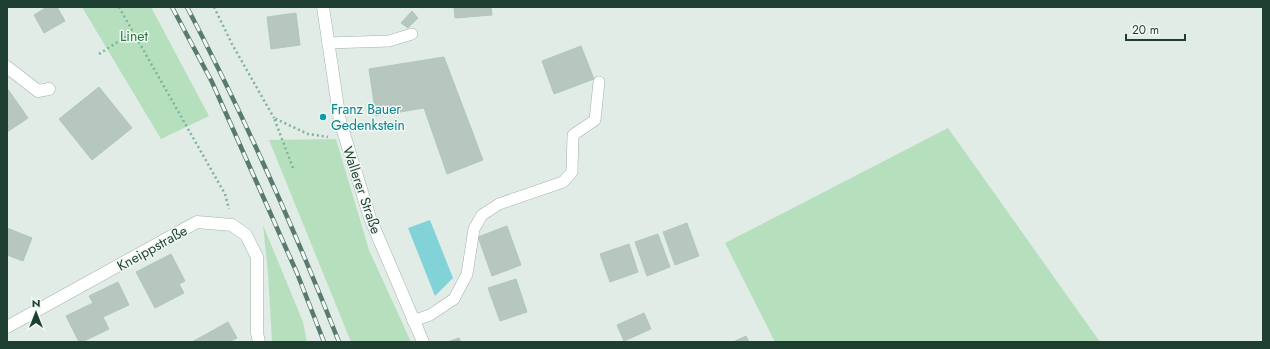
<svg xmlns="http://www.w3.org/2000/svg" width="1270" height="349" font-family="Jost,sans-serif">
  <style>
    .green { fill: #b6e0bd }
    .water { fill: #82d3d7 }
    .building { fill: #b5c7be; stroke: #b2c7bc }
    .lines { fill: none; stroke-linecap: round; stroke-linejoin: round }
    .service-casing { stroke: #a2b4ac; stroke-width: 12 }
    .minor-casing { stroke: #a2b4ac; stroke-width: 13 }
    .tertiary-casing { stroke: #a2b4ac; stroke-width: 13 }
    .path { stroke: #7db39c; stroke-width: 2.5; stroke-dasharray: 2 3; stroke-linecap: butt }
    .service { stroke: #fff; stroke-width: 11 }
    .minor { stroke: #fff; stroke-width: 12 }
    .tertiary { stroke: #fff; stroke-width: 12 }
    .rail-casing { stroke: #597a6e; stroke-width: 4.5 }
    .rail { stroke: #f1f9f4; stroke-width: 3; stroke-dasharray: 9; stroke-linecap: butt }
    .culture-dot { fill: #0f9aa8; stroke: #f1f9f4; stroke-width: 1.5 }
    .labels { text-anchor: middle; stroke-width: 3; stroke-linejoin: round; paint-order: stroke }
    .park-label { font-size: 14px; fill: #25793c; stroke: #f1f9f4 }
    .culture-label { font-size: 14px; fill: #0d838f; stroke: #f1f9f4; text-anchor: start }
    .street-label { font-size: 14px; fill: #1f3e32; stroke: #f1f9f4 }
  </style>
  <rect width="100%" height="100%" fill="#e0ece5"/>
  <path class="green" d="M 82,7 L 151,7 L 209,116 L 161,139 Z
    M 948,128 L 1100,342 L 775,342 L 725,243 Z
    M 336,139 L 369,250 L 411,342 L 351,342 L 269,140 Z
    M 263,225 L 303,322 L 307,342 L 272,342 L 268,273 Z"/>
  <path class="water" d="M 430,220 L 453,278 L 435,296 L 408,228 Z"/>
  <path class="building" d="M 47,7 L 57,7 L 65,21 L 44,33 L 34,15 Z
    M 454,7 L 491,7 L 492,15 L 455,18 Z
    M 412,11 L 418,18 L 408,28 L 401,23 Z
    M 296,13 L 300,45 L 271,49 L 267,17 Z
    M 581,46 L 594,79 L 554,94 L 542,61 Z
    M 444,57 L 483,160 L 447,174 L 424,108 L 376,116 L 369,69 Z
    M 99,87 L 132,128 L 92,160 L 59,119 Z
    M 7,88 L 28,118 L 7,132 Z
    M 687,223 L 699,256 L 675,265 L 663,232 Z
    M 507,226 L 521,265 L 492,276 L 478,237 Z
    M 7,228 L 32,238 L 23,261 L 7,255 Z
    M 658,234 L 670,267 L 647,276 L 635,242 Z
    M 629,244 L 638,272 L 610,282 L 600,254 Z
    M 171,254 L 185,281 L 179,284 L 184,293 L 155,308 L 136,272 Z
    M 516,279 L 527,312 L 500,321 L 488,288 Z
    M 118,282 L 129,305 L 103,317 L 109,329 L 82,342 L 79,342 L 66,316 L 93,303 L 89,296 Z
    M 644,313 L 651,329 L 624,341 L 617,325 Z
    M 228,322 L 237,338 L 229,342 L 192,342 Z
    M 746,336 L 749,342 L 733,342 Z
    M 459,338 L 461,342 L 447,342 Z"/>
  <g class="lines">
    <g class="service-casing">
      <path id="service" d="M 328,43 L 389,41 L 412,34
        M 413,321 L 430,315 L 454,299 L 467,274 L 474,229 L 482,215 L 499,204 L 563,182 L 572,172 L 573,135 L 595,120 L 599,82"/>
    </g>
    <g class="minor-casing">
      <path id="minor" d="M 7,67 L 38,91 L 49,89
        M 7,327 L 197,222 L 232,225 L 246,235 L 257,257 L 257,333 L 259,342"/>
    </g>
    <g class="tertiary-casing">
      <path id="tertiary" d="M 323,7 L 340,121 L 370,218 L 423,342"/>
    </g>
    <path class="path" d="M 119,7 L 225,194 L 229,209
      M 214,7 L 232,44 L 274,118
      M 99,54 L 133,32
      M 293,168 L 274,118 L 308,134 L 328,137"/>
    <use href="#service" class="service"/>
    <use href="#minor" class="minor"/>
    <use href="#tertiary" class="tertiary"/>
    <g class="rail-casing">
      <path id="rail" d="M 172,7 L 212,82 L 297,273 L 324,342
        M 187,7 C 244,116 294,228 339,342"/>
    </g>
    <use href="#rail" class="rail"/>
  </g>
  <circle class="culture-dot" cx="323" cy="117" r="4"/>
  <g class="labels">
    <g class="park-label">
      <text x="134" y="41">Linet</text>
    </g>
    <g class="culture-label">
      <text x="331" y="114">Franz Bauer<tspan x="331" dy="16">Gedenkstein</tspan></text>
    </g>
    <g class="street-label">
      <text transform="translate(362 190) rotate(71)" y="5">Wallerer Straße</text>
      <text transform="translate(152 248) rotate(-29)" y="5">Kneippstraße</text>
    </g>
  </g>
  <rect width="1270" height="349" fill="none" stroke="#1f3e32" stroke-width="16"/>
  <g transform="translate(36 313)" stroke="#f1f9f4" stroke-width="3" paint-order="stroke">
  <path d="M0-3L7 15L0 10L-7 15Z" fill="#1f3e32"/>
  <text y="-6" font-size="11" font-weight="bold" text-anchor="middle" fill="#1f3e32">N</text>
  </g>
  <path d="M1126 34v6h59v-6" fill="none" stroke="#1f3e32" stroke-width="2"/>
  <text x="1132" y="34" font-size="12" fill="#1f3e32" stroke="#f1f9f4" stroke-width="3" paint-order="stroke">20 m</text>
</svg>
